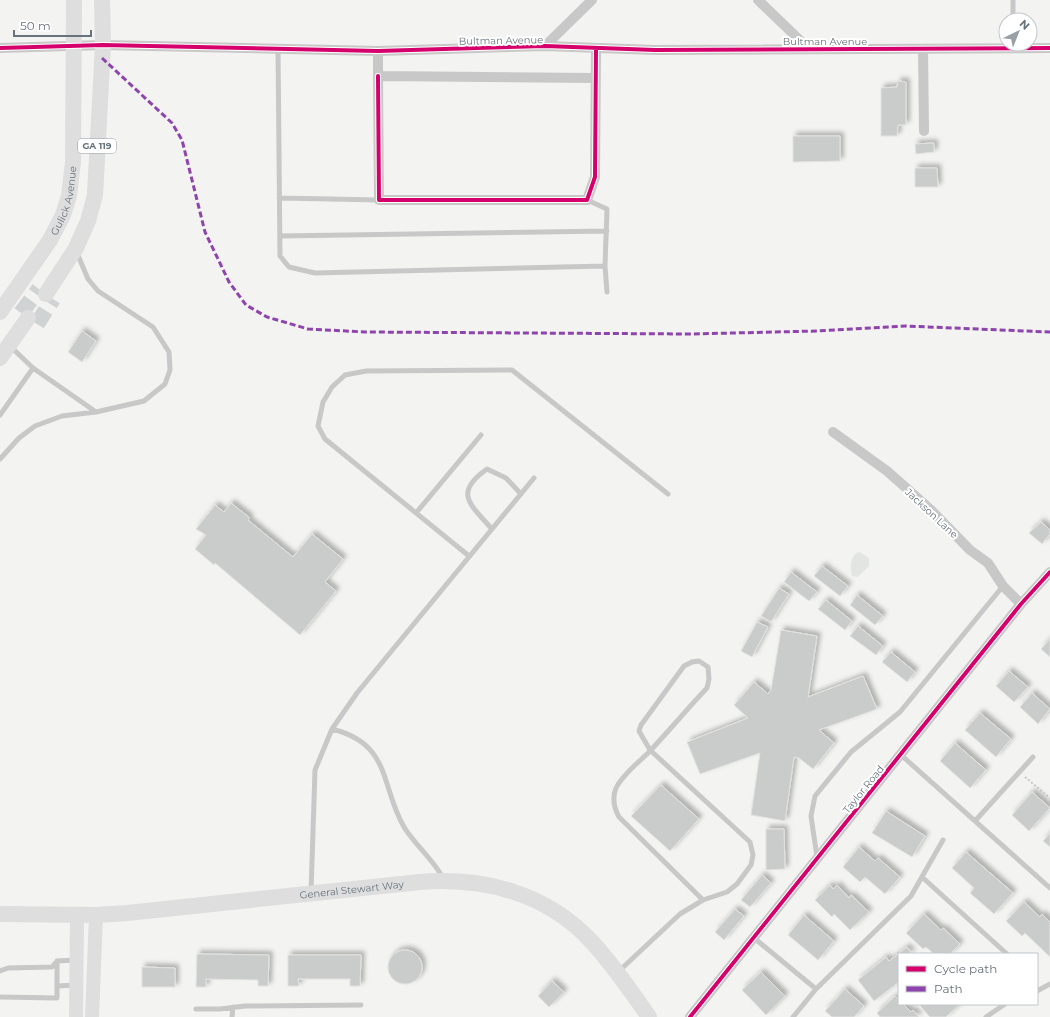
<svg xmlns="http://www.w3.org/2000/svg" width="1050" height="1017" font-family="Montserrat,sans-serif">
  <style>
    .green { fill: #e2e5e0 }
    .building { fill: #cacbcb; stroke: #e2e2e1; filter: url(#shadow) }
    .lines { fill: none; stroke-linecap: round; stroke-linejoin: round }
    .primary-tunnel { stroke: #d0d3d4; stroke-width: 16; stroke-dasharray: 16 8; stroke-linecap: butt }
    .path { stroke: #c5c6c6; stroke-width: 2; stroke-dasharray: 2 2; stroke-linecap: butt }
    .service { stroke: #c8c8c8; stroke-width: 5 }
    .minor { stroke: #c8c8c8; stroke-width: 10 }
    .secondary { stroke: #dddedd; stroke-width: 14 }
    .primary { stroke: #dddedd; stroke-width: 16 }
    .quiet { stroke: #8e44ad; stroke-width: 3; stroke-dasharray: 6 3; stroke-linecap: butt }
    .cycleway-casing { stroke: #fff; stroke-width: 6 }
    .cycleway { stroke: #d6006c; stroke-width: 4 }
    .labels { text-anchor: middle; stroke-width: 4; stroke-linejoin: round; paint-order: stroke }
    .shield { fill: #fff; stroke: #959da4; stroke-width: 1 }
    .shield-label { font-size: 9px; font-weight: bold; fill: #67737d }
    .street-label { font-size: 10px; fill: #67737d; stroke: #fff }
  </style>
  <defs>
    <filter id="shadow"><feDropShadow dx="3.5" dy="-3.5" stdDeviation="2" flood-color="#0004"/></filter>
  </defs>
  <rect width="100%" height="100%" fill="#f3f3f1"/>
  <path class="green" d="M 860,552 L 869,558 L 869,566 L 858,577 L 852,576 C 850,569 850,558 856,553 Z"/>
  <path class="building" d="M 898,81 L 906,82 L 906,125 L 898,125 L 897,136 L 881,136 L 881,88 L 897,87 Z
    M 793,136 L 840,136 L 840,161 L 793,162 Z
    M 934,143 L 934,152 L 916,154 L 915,144 Z
    M 915,168 L 937,168 L 938,187 L 915,187 Z
    M 82,331 L 96,341 L 82,362 L 68,352 Z
    M 231,503 L 250,518 L 248,520 L 293,557 L 312,534 L 343,559 L 325,582 L 336,591 L 300,635 L 215,563 L 214,565 L 195,549 L 206,535 L 196,529 L 215,505 L 224,512 Z
    M 1041,522 L 1050,530 L 1050,534 L 1042,544 L 1029,533 Z
    M 822,566 L 848,586 L 840,596 L 814,576 Z
    M 791,572 L 817,592 L 809,601 L 784,582 Z
    M 779,588 L 789,594 L 771,622 L 761,616 Z
    M 857,595 L 883,616 L 875,625 L 850,605 Z
    M 826,600 L 852,621 L 845,630 L 818,609 Z
    M 757,622 L 768,627 L 752,657 L 741,651 Z
    M 858,626 L 883,646 L 876,655 L 850,636 Z
    M 781,630 L 817,636 L 808,697 L 863,676 L 877,709 L 819,730 L 834,743 L 813,769 L 799,758 L 794,757 L 785,821 L 751,815 L 760,753 L 700,774 L 687,742 L 748,718 L 734,705 L 754,682 L 768,694 L 771,690 Z
    M 1050,639 L 1050,657 L 1041,649 Z
    M 891,652 L 915,672 L 907,682 L 882,662 Z
    M 1009,671 L 1028,687 L 1014,702 L 996,686 Z
    M 1032,693 L 1050,709 L 1038,724 L 1020,707 Z
    M 980,713 L 1011,739 L 996,757 L 965,730 Z
    M 955,743 L 986,770 L 970,788 L 940,761 Z
    M 661,785 L 699,819 L 670,851 L 631,816 Z
    M 1032,792 L 1050,808 L 1029,831 L 1012,815 Z
    M 886,811 L 925,836 L 912,857 L 872,833 Z
    M 766,829 L 784,829 L 785,869 L 766,870 Z
    M 1050,833 L 1050,847 L 1043,841 Z
    M 859,847 L 875,861 L 878,858 L 900,877 L 885,894 L 865,877 L 860,882 L 843,867 Z
    M 966,852 L 1013,893 L 994,914 L 970,893 L 974,888 L 952,868 Z
    M 762,875 L 771,883 L 750,907 L 741,900 Z
    M 830,885 L 833,889 L 837,885 L 849,898 L 851,895 L 869,912 L 850,930 L 834,914 L 832,917 L 815,900 Z
    M 1024,902 L 1040,917 L 1042,914 L 1050,922 L 1050,957 L 1025,933 L 1022,936 L 1006,921 Z
    M 735,909 L 744,916 L 724,940 L 715,932 Z
    M 924,914 L 941,930 L 943,928 L 960,944 L 950,954 L 934,954 L 926,947 L 923,949 L 906,933 Z
    M 804,915 L 834,941 L 818,960 L 788,935 Z
    M 907,947 L 912,954 L 899,954 L 899,982 L 874,1001 L 858,980 L 886,957 L 889,961 Z
    M388 967a17 17 0 1 1 34 0a17 17 0 1 1-34 0Z
    M 197,954 L 269,955 L 268,986 L 258,986 L 258,980 L 206,979 L 206,987 L 196,987 Z
    M 288,955 L 361,955 L 360,986 L 350,986 L 350,979 L 298,979 L 299,986 L 288,986 Z
    M 142,967 L 175,968 L 175,987 L 142,987 Z
    M 761,972 L 785,996 L 766,1015 L 742,990 Z
    M 552,981 L 564,992 L 549,1007 L 538,996 Z
    M 845,989 L 864,1006 L 854,1017 L 832,1017 L 825,1011 Z
    M 895,996 L 899,1000 L 899,1004 L 903,1004 L 911,1012 L 913,1010 L 919,1017 L 880,1017 L 877,1013 Z
    M 922,1004 L 960,1004 L 946,1017 L 930,1017 L 920,1006 Z"/>
  <g class="lines">
    <path class="primary-tunnel" d="M 21,313 L 39,289
      M 37,324 L 53,299"/>
    <path class="path" d="M 1025,777 L 1050,798"/>
    <path class="service" d="M 1013,20 L 1013,0
      M 278,49 L 280,256 L 289,267 L 315,273 L 605,266
      M 279,198 L 379,200
      M 587,200 L 607,209 L 605,266 L 607,292
      M 280,236 L 607,231
      M 11,347 L 33,368
      M 0,415 L 33,368 L 96,412
      M 0,459 L 19,438 L 35,426 L 62,416 L 96,412 L 144,401 L 165,384 L 170,370 L 169,352 L 153,327 L 98,291 L 88,279 L 77,253
      M 416,513 L 481,435
      M 492,529 C 470,504 453,493 487,469 L 506,478 L 521,494
      M 469,556 L 325,439 L 318,426 L 323,402 L 332,387 L 345,375 L 366,371 L 512,370 L 668,494
      M 332,729 C 392,744 380,786 404,827 C 415,845 433,859 443,878
      M 901,755 L 1050,888
      M 975,821 L 1033,757
      M 817,857 L 811,816 L 815,796 L 851,752 L 900,712 L 1003,586
      M 922,877 L 1007,954
      M 311,892 L 315,770 L 332,729 L 357,693 L 534,478
      M 754,938 L 816,989
      M 57,961 L 57,986
      M 0,971 L 8,968 L 52,967 L 57,961 L 76,960
      M 619,971 L 680,914 L 703,900 L 727,892 L 737,884 L 751,865 L 753,855 L 750,842 L 650,750 L 639,731 L 641,725 L 684,666 L 692,662 L 699,661 L 708,667 L 709,679 L 707,688 C 687,709 669,731 649,752 C 639,762 623,774 616,788 C 612,798 614,808 619,817 L 703,900
      M 1037,991 L 1050,984
      M 0,997 L 57,998 L 57,986 L 76,985
      M 196,1009 L 220,1009 L 245,1006 L 361,1005
      M 232,1017 L 233,1007
      M 793,1017 L 816,989 L 911,896 L 943,840
      M 986,1017 L 1005,1004"/>
    <path class="minor" d="M 758,0 L 809,49
      M 545,46 L 592,0
      M 0,48 L 103,45 L 378,51 L 545,46 L 655,50 L 1050,48
      M 923,49 L 924,131
      M 378,51 L 378,76 L 596,78
      M 378,76 L 379,200 L 587,200 L 595,177 L 596,49
      M 833,432 L 887,471 L 931,510 L 970,550 L 988,563 L 1003,586 L 1021,604
      M 690,1017 L 1021,604 L 1050,572"/>
    <path class="secondary" d="M 76,1017 L 77,915
      M 92,1017 L 96,915"/>
    <g class="primary">
      <path d="M 46,294 L 76,248 L 88,221 L 95,195 L 103,45 L 102,0"/>
      <path id="s1" d="M 0,312 L 50,240 L 63,215 L 69,196 L 73,162 L 74,0"/>
      <path d="M 0,358 L 28,318"/>
      <path id="s2" d="M 0,914 L 96,915 L 127,913 L 420,882 C 484,877 547,893 592,942 C 613,965 631,991 649,1017"/>
    </g>
    <path class="quiet" d="M 102,58 L 172,123 L 182,140 L 205,232 L 229,282 L 246,305 L 267,317 L 308,329 L 365,332 L 690,334 L 817,331 L 906,326 L 1050,332"/>
    <g class="cycleway-casing">
      <path id="cycleway" d="M 0,48 L 103,45 L 378,51 L 545,46 L 655,50 L 1050,48
        M 378,76 L 379,200 L 587,200 L 595,177 L 596,49
        M 690,1017 L 1021,604 L 1050,572"/>
    </g>
    <use href="#cycleway" class="cycleway"/>
  </g>
  <g class="labels">
    <rect class="shield" x="78" y="139" width="38" height="14" rx="3"/>
    <g class="shield-label">
      <text x="97" y="149">GA 119</text>
    </g>
    <g class="street-label">
      <text transform="translate(501 40) rotate(-1)" y="4">Bultman Avenue</text>
      <text x="825" y="45">Bultman Avenue</text>
      <text dy="4" stroke="none"><textPath href="#s1" startOffset="130">Gulick Avenue</textPath></text>
      <text transform="translate(932 513) rotate(43)" y="4">Jackson Lane</text>
      <text transform="translate(863 789) rotate(-51)" y="4">Taylor Road</text>
      <text dy="4" stroke="none"><textPath href="#s2" startOffset="353">General Stewart Way</textPath></text>
    </g>
  </g>
  <rect x="898" y="953" width="140" height="52" fill="#ffffff" stroke="#c2c7cb"/>
  <rect x="906" y="966" width="20" height="6" fill="#d6006c" stroke="#c2c7cb"/>
  <text x="934" y="973" font-size="12" fill="#67737d">Cycle path</text>
  <rect x="906" y="986" width="20" height="6" fill="#8e44ad" stroke="#c2c7cb"/>
  <text x="934" y="993" font-size="12" fill="#67737d">Path</text>
  <g transform="translate(1018 32) rotate(43)"><circle r="19" fill="#ffffff" stroke="#c2c7cb"/>
  <path d="M0-3L7 15L0 10L-7 15Z" fill="#98a0a6"/>
  <text y="-6" font-size="11" font-weight="bold" text-anchor="middle" fill="#67737d">N</text>
  </g>
  <path d="M14 30v6h77v-6" fill="none" stroke="#67737d" stroke-width="2"/>
  <text x="20" y="30" font-size="12" fill="#67737d" stroke="#ffffff" stroke-width="3" paint-order="stroke">50 m</text>
</svg>
